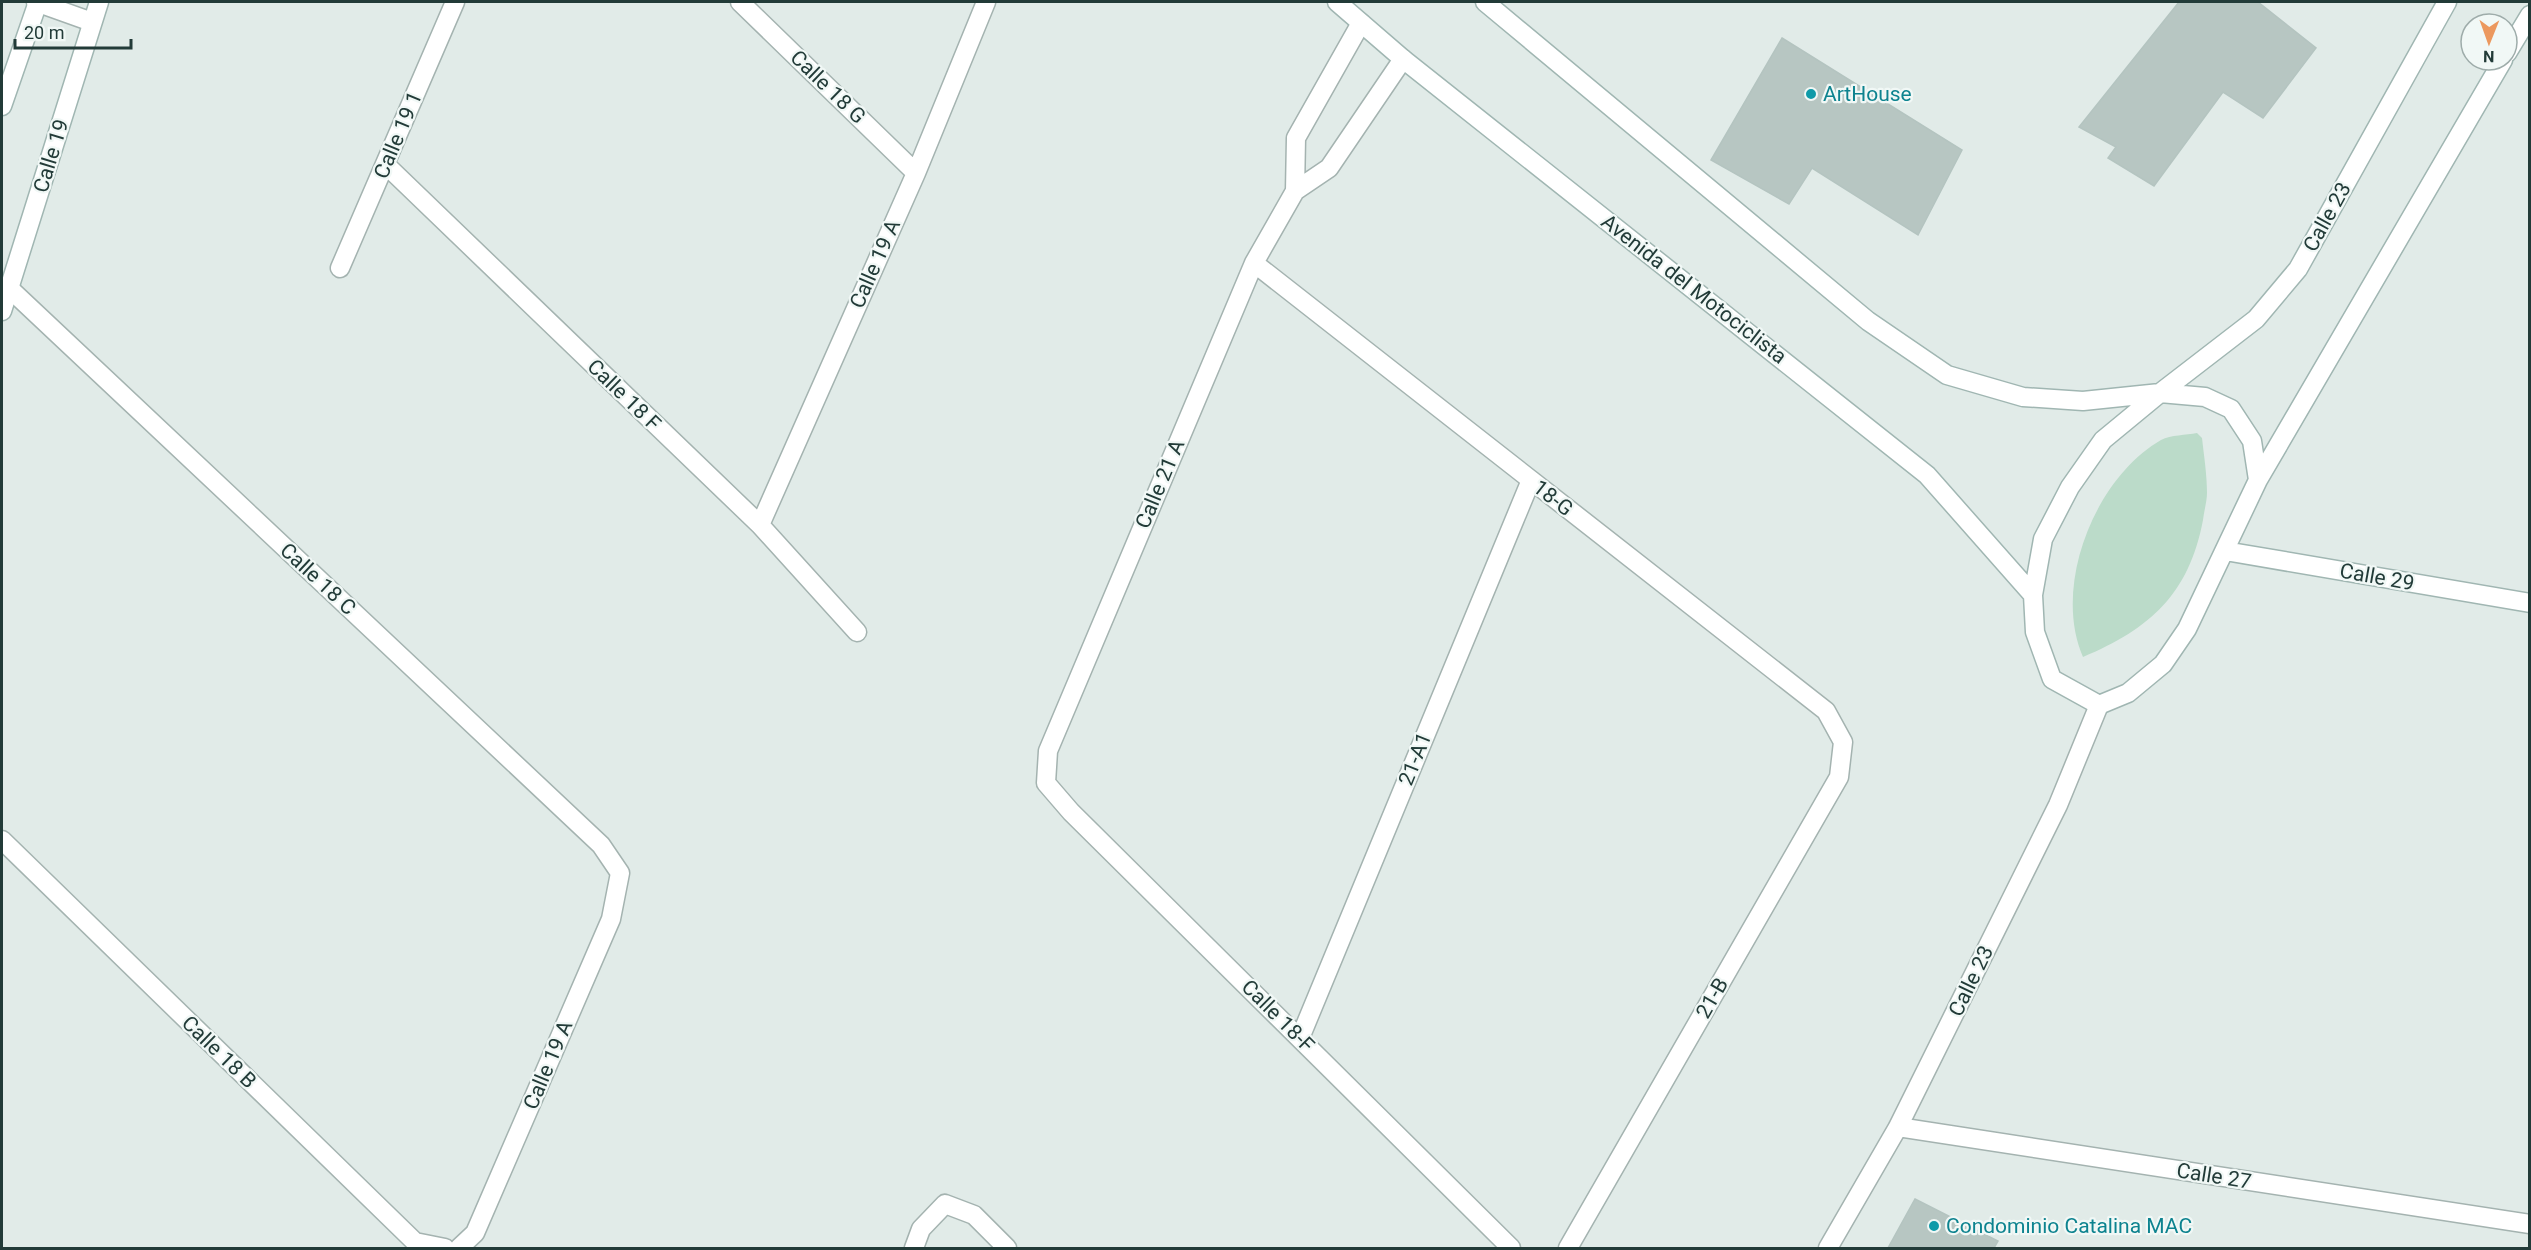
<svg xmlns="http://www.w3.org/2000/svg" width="2531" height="1250" font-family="Roboto,sans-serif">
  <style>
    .green { fill: #bbdbc9 }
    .building { fill: #b7c6c2; stroke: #b4c4c0; stroke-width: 1.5 }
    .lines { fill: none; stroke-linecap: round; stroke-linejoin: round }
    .street-casing { stroke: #a4b3b0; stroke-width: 21 }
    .secondary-casing { stroke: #a0b6b2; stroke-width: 21 }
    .street { stroke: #fff; stroke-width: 18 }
    .secondary { stroke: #fff; stroke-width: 18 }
    .culture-dot { fill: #0f9aa8; stroke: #f1f8f6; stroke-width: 2 }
    .labels { text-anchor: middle; stroke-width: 4.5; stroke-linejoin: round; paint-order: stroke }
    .street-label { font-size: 21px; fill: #223b38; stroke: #f1f8f6 }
    .culture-label { font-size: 21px; fill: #0d838f; stroke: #f1f8f6; text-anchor: start }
  </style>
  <rect width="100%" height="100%" fill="#e1ebe8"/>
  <path class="green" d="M 2197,433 L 2202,438 C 2204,456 2207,475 2207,493 C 2207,501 2204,511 2203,520 C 2189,594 2150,629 2083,657 C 2052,586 2095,478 2161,440 C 2171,435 2186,435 2197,433 Z"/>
  <path class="building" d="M 2179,2 L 2258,2 L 2316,48 L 2263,118 L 2223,92 L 2154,186 L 2108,158 L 2116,147 L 2079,127 Z
    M 1782,38 L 1962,150 L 1918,235 L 1812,168 L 1789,204 L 1711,160 Z
    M 1915,1199 L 1998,1241 L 1994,1248 L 1888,1248 Z"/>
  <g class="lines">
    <g class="street-casing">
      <path id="street" d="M 36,2 L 92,22
        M 740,2 L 916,173
        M 1403,59 L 1329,168 L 1295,191 L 1254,263 L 1048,751 L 1046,783 L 1071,812 L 1511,1248
        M 385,164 L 760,525 L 857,632
        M 1295,191 L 1296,138 L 1361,23
        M 1254,263 L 1826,711 L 1843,742 L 1839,777 L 1568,1248
        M 340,268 L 455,2
        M 10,289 L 601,845 L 620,873 L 611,919 L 475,1233 L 459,1248
        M 760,525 L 916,173 L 986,2
        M 2,840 L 415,1242 L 445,1248
        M 1300,1038 L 1531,480
        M 1898,1127 L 2530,1224
        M 914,1248 L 921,1229 L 945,1204 L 974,1215 L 1007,1248
        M 1828,1248 L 1898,1127 L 2058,805 L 2099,705"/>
    </g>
    <g class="secondary-casing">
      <path id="secondary" d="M 1337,2 L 1403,59 L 1927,475 L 2033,595
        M 1485,2 L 1868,321 L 1947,375 L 2023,397 L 2083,401 L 2160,393 L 2256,319 L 2298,269 L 2447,2
        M 2507,53 L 2530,15
        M 2,106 L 38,2
        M 2,311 L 99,2
        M 2258,480 L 2252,441 L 2231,409 L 2205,397 L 2160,393 L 2103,440 L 2070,487 L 2043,539 L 2033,595 L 2035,632 L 2052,679 L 2099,705 L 2128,693 L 2163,664 L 2187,629 L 2258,480 L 2503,60
        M 2225,551 L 2530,603"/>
    </g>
    <use href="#street" class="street"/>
    <use href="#secondary" class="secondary"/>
  </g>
  <g class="culture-dot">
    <circle cx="1811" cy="94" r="6"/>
    <circle cx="1934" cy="1226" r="6"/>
  </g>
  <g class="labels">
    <g class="street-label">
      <text transform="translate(828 87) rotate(44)" y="7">Calle 18 G</text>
      <text transform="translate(398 135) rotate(-67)" y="7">Calle 19 1</text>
      <text transform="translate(51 156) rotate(-73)" y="7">Calle 19</text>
      <text transform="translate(2327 217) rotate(-61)" y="7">Calle 23</text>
      <text transform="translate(875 264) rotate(-66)" y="7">Calle 19 A</text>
      <text transform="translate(1694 289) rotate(38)" y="7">Avenida del Motociclista</text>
      <text transform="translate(624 395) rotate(44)" y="7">Calle 18 F</text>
      <text transform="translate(1160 484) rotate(-67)" y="7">Calle 21 A</text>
      <text transform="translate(1553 498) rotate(38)" y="7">18-G</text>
      <text transform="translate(2377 577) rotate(10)" y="7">Calle 29</text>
      <text transform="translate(318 579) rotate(43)" y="7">Calle 18 C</text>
      <text transform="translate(1415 759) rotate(-68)" y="7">21-A1</text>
      <text transform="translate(1971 981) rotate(-64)" y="7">Calle 23</text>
      <text transform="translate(1712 998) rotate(-60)" y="7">21-B</text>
      <text transform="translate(1278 1016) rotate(45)" y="7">Calle 18-F</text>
      <text transform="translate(219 1052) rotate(44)" y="7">Calle 18 B</text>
      <text transform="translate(548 1065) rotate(-67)" y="7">Calle 19 A</text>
      <text transform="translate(2214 1176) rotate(9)" y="7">Calle 27</text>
    </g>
    <g class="culture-label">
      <text x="1823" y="101">ArtHouse</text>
      <text x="1946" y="1233">Condominio Catalina MAC</text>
    </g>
  </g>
  <rect width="2531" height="1250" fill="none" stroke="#223b38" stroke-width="6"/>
  <g transform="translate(2489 42) rotate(181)"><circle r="28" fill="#f1f8f6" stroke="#9eacaa" stroke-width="1.5"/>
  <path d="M0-4.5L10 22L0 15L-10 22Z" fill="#ec985e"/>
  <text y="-9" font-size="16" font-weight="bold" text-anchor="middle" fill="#223b38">N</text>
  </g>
  <path d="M15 39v9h116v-9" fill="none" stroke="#223b38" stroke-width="3"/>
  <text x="24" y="39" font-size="18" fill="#223b38" stroke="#f1f8f6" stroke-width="4.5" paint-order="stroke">20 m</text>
</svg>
